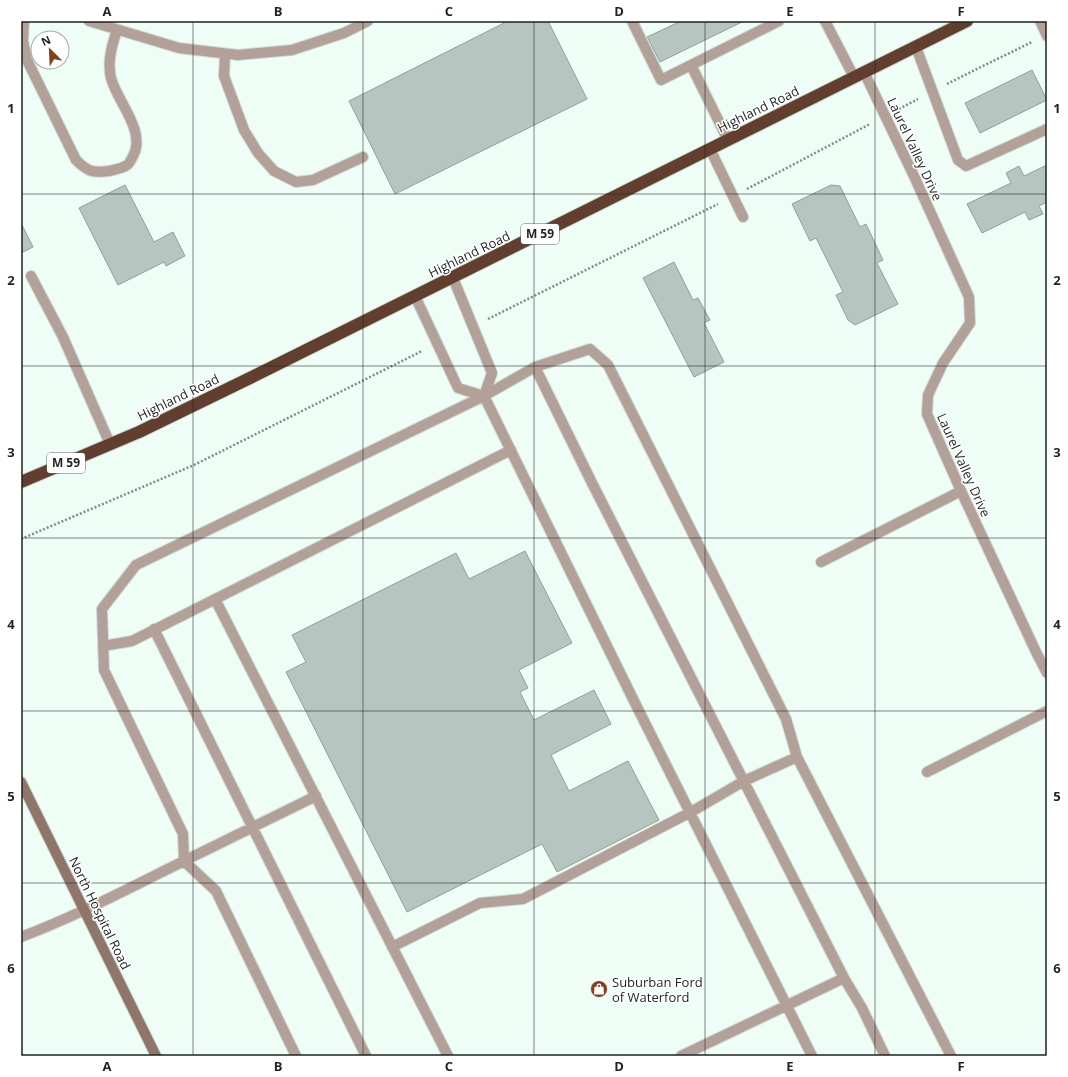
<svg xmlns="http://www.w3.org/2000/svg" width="1068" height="1077" font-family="'Open Sans',sans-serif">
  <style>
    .building { fill: #b6c5bf; stroke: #919f99 }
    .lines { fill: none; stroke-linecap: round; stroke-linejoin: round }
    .lane-casing { stroke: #cddbd5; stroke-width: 12 }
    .street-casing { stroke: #cddbd5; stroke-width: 12 }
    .secondary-casing { stroke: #cddbd5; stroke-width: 12 }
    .highway-casing { stroke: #cddbd5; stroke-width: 14 }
    .path { stroke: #818c87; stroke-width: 2.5; stroke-dasharray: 2 2; stroke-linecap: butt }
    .lane { stroke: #b3a098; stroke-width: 10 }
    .street { stroke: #b3a098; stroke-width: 10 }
    .secondary { stroke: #90766a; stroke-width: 10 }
    .highway { stroke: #613e2e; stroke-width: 12 }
    .grid { fill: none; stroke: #1d2320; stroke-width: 1; stroke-opacity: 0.55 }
    .labels { text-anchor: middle; stroke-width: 3; stroke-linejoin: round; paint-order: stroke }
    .shield { fill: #fff; stroke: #616563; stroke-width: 1 }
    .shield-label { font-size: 12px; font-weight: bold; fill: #1d2320 }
    .street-label { font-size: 13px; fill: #1d2320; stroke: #fff }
    .poi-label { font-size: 13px; fill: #1d2320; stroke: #fff; text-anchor: start }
    .neatline { fill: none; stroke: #1d2320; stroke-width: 1.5 }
    .grid-label { font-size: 13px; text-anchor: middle; font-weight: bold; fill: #1d2320 }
  </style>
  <rect width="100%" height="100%" fill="#eefef7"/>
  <path class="building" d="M 508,21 L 548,21 L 587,99 L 395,194 L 349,101 Z
    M 681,21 L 744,21 L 660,62 L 647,37 Z
    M 1032,70 L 1047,100 L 980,133 L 965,103 Z
    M 1047,165 L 1047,202 L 1039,206 L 1043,214 L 1029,220 L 1025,212 L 982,233 L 967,204 L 1011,183 L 1006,173 L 1019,166 L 1024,176 Z
    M 125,185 L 154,242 L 173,232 L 185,256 L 166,266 L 164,262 L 118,285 L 79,208 Z
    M 831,185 L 840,186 L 860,227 L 866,224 L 883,260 L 877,263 L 898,304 L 855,325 L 848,320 L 836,295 L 843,292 L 816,238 L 810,241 L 792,204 Z
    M 21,223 L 33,247 L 21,253 Z
    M 674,262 L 693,300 L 698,298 L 710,320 L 704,323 L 724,362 L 694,377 L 643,278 Z
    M 525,551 L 572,643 L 519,670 L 528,688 L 520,692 L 534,720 L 594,690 L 611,724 L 551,755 L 569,791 L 628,761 L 659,820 L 557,872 L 542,844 L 407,912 L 286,672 L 306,662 L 292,635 L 456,553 L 469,579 Z"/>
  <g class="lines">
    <g class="lane-casing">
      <path id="lane" d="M 24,21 L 23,41 L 27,60 L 76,160 C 88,172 93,173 109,171 C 114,170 123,168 127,165 C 129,164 131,160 132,158 C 148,132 117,102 111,78 C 107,62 112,45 117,30
        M 632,21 L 661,80 L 691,65
        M 825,21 L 854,77
        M 1040,21 L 1047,36
        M 916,47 L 958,160 L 966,166 L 1047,129
        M 225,54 L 224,76 L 244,130 L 258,153 L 274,171 L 296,182 L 313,180 L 363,157
        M 728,140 L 691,65 L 779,21
        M 710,149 L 743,217
        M 31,276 L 63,337 L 110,444
        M 415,296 L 458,388 L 484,396 L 492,373 L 453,278
        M 484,396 L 635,703 L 812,1056
        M 821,562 L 961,491
        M 215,599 L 448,1056
        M 154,629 L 366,1056
        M 103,646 L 132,641 L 511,450
        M 797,757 L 951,1056
        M 927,772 L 1047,711
        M 21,937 C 77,916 131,887 184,861 L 183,834 L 104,670 L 102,609 L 136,565 L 484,396 L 535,367 L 592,483 L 844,978 L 681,1056
        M 392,947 L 480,903 L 523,899 L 691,812 L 744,781 L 797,757 L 786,719 L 608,365 L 590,349 L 535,367
        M 844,978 L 862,1008 L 885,1056
        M 296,1056 L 216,891 L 184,861 L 316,796"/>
    </g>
    <g class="street-casing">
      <path id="street" d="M 89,21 L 179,48 L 238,55 L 292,50 L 344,33 L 368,21
        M 864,72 L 913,174 L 969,297 L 970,323 L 943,363 L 928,395 L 927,414 L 961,491 L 1037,654 L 1047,673"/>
    </g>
    <g class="secondary-casing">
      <path id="secondary" d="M 21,782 L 156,1056"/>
    </g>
    <g class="highway-casing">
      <path id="highway" d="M 21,482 L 139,432 L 250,378 L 967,21"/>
    </g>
    <path class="path" d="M 947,84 L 985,65 L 1032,42
      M 899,109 L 918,99
      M 747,189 L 870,124
      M 488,319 L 718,204
      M 21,539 L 194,465 L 422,351"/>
    <use href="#lane" class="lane"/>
    <use href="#street" class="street"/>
    <use href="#secondary" class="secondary"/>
    <use href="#highway" class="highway"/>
  </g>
  <path class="grid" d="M 193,21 L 193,1056M 363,21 L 363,1056M 534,21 L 534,1056M 705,21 L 705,1056M 875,21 L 875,1056M 21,194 L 1047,194M 21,366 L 1047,366M 21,538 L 1047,538M 21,711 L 1047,711M 21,883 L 1047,883"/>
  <defs>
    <g id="shop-disc" transform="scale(0.9)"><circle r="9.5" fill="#853f1c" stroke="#fff"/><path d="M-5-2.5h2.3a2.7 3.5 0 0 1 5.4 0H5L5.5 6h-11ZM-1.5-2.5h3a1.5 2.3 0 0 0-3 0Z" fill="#fff"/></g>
  </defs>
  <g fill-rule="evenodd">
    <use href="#shop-disc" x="599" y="989"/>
  </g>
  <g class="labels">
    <g class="shield">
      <rect x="521" y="224" width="38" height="20" rx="3"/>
      <rect x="47" y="453" width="38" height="20" rx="3"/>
    </g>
    <g class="shield-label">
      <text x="540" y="238">M 59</text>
      <text x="66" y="467">M 59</text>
    </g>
    <g class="street-label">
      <text transform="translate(758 109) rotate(-26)" y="5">Highland Road</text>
      <text transform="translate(915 149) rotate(65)" y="5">Laurel Valley Drive</text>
      <text transform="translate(469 254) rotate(-26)" y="5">Highland Road</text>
      <text transform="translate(178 397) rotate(-26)" y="5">Highland Road</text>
      <text transform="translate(964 465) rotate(66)" y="5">Laurel Valley Drive</text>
      <text transform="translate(100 913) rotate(64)" y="5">North Hospital Road</text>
    </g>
    <g class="poi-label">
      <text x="612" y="987">Suburban Ford<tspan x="612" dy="15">of Waterford</tspan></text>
    </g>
  </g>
  <rect width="1068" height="1077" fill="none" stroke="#ffffff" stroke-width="44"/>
  <g transform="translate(50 50) rotate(336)"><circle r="19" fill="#ffffff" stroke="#a5a7a6"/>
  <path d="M0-3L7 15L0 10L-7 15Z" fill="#853f1c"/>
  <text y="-6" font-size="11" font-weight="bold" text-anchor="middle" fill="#1d2320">N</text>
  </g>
  <rect x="22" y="22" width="1024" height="1033" class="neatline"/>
  <g class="grid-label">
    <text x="107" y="16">A</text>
    <text x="278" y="16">B</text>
    <text x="449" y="16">C</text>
    <text x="619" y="16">D</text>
    <text x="790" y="16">E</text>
    <text x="961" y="16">F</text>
    <text x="11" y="113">1</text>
    <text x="1057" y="113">1</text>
    <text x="11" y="285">2</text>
    <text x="1057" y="285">2</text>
    <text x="11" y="457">3</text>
    <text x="1057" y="457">3</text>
    <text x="11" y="629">4</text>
    <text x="1057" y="629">4</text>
    <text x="11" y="801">5</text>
    <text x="1057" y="801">5</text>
    <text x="11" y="973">6</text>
    <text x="1057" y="973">6</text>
    <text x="107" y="1071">A</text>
    <text x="278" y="1071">B</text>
    <text x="449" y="1071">C</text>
    <text x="619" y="1071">D</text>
    <text x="790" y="1071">E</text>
    <text x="961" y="1071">F</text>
  </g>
</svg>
